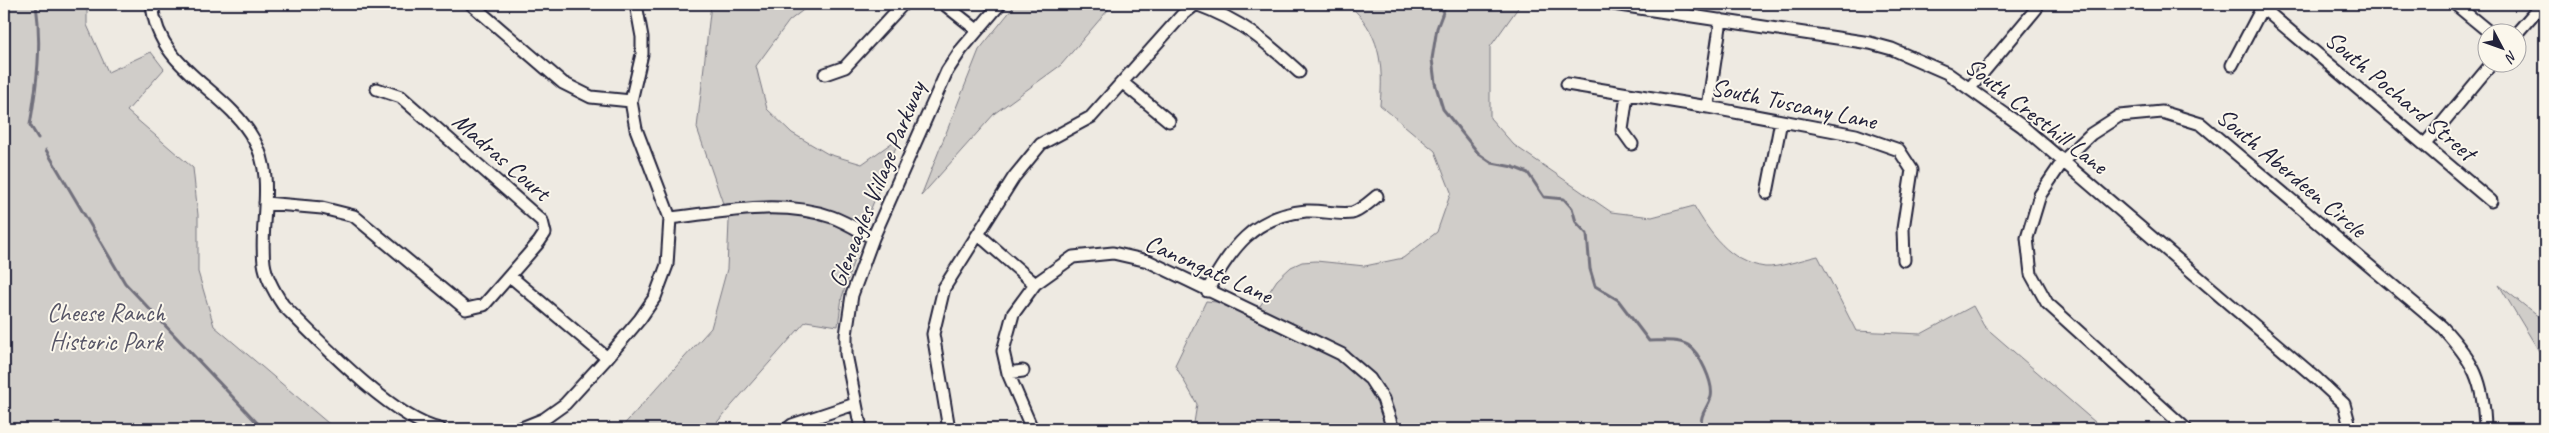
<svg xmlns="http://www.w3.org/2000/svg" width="2549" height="433" font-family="Caveat,sans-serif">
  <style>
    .green { fill: #d0cdc9; stroke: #797882 }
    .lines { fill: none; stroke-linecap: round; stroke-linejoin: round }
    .stream { stroke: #716f7c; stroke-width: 3 }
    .minor-casing { stroke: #22223b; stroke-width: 15 }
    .minor { stroke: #fbf7ec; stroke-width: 11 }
    .labels { text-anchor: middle; stroke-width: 4; stroke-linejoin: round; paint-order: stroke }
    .street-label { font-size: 25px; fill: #22223b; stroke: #fbf7ec }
    .park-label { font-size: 25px; fill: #565566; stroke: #fbf7ec }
  </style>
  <rect width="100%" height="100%" fill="#eeeae2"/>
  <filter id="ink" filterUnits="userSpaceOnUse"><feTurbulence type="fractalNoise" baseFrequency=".02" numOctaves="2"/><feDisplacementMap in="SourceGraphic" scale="10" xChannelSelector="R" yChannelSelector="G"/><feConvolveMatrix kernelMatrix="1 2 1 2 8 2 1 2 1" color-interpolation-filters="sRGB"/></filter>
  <g filter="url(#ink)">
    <path class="green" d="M 4,4 L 87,4 L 87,25 L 108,72 L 151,52 L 164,69 L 127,111 L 193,168 L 198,215 L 198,272 L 214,326 L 335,429 L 4,429 Z
      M 711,4 L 811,4 L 789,21 L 756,66 L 767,109 L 792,133 L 828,154 L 862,164 L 900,137 L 868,216 L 854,239 L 859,244 L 842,297 L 838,326 L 806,321 L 711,429 L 620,429 L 711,328 L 727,269 L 729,221 L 697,128 Z
      M 1016,4 L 1113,4 L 1061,65 L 995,113 L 921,196 L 979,50 Z
      M 1348,4 L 1520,5 L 1490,47 L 1490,118 L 1514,145 L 1611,212 L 1652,217 L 1694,206 C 1710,233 1729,262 1765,267 C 1778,268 1804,259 1818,256 L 1856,331 L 1921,334 L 1973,306 L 1984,326 L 2103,429 L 1193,429 L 1197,404 L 1175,365 L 1206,301 L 1260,306 L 1277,280 L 1291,267 L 1302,262 L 1316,261 L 1365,266 L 1403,258 L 1437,232 L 1451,192 L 1435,151 L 1380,105 C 1384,64 1380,32 1348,4 Z
      M 2499,285 L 2545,322 L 2545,361 Z"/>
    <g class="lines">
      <path class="stream" d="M 36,4 C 42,45 37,84 30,125 L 38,138
        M 1445,7 L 1437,28 L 1432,59 L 1435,83 L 1443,109 L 1479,154 L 1492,163 L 1513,167 L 1528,173 L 1544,197 L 1564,199 L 1572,208 L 1576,222 L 1587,234 L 1590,269 L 1595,286 L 1618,300 L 1649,341 C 1661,341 1677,339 1688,345 C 1699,352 1714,383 1711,397 C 1707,410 1699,413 1702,429
        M 46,150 L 125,283 L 263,429
        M 4,399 L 6,406 L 4,412"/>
      <g class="minor-casing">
        <path id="minor" d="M 152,4 C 158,71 225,87 254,140 C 276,178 259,223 264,263 C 266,278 275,293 283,305 C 318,340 394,420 440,429
          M 471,4 L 563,83 L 591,97 L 631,101
          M 944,4 L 977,30
          M 1613,4 L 1870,43 L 1892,49 L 1947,73 L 2022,126 L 2317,379 L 2344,404 L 2349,423
          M 2258,4 L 2491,201
          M 2455,4 L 2489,32
          M 2516,34 L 2542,4
          M 2232,65 L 2264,4
          M 825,74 L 845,67 L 903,4
          M 1123,83 L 1169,121
          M 1567,84 L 1708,107 L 1856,135 L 1899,150 L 1912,170 L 1903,229 L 1904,260
          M 1970,88 L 2036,9 L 2038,4
          M 1627,95 L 1622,130 L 1632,144
          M 1708,107 L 1721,20
          M 2425,144 L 2493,62
          M 1767,193 L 1781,121
          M 265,203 L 322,208 L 354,216 L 466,309 L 484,305 L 539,242 L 545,233 L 542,221 L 401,97 L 377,89
          M 670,218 C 723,212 780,199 832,217 C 846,222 860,231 873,238
          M 979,235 L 1035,284
          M 510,276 L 607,358
          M 1207,291 C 1231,249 1253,216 1306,211 C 1321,210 1337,215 1352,213 C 1360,211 1371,201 1377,196
          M 1008,373 L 1023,371
          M 519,429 L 544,419 L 565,404 L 607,358 L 640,319 L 655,297 L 667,265 L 670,218 L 636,129 L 631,101 L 642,54 L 642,37 L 636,4
          M 787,429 L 792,425 L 855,404
          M 861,429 L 846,354 L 846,335 L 852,295 L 873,238 L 947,71 L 961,50 L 1000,4
          M 949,429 L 933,334 L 944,288 L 1014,177 L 1041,144 L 1091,117 L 1182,15 L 1196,4 C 1242,21 1264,40 1299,72
          M 1032,429 L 1008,373 L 1003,351 L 1013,314 L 1035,284 L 1073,257 L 1113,253 L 1148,261 L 1341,354 L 1370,379 L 1383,399 L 1393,429
          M 2186,429 L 2047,303 L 2031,274 L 2027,238 L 2040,195 L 2063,161 L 2091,134 L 2119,116 L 2162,112 L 2201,124 L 2442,327 C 2474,362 2484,381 2485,429"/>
      </g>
      <use href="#minor" class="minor"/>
    </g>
  </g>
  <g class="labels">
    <g class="street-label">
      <text transform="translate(2401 95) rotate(40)" y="9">South Pochard Street</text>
      <text transform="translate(1794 103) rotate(12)" y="9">South Tuscany Lane</text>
      <text transform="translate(2037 115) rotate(38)" y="9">South Cresthill Lane</text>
      <text transform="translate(502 156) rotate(41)" y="9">Madras Court</text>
      <text transform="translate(2292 172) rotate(40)" y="9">South Aberdeen Circle</text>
      <text transform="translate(876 184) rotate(-68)" y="9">Gleneagles Village Parkway</text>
      <text transform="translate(1209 268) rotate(24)" y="9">Canongate Lane</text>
    </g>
    <g class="park-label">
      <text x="106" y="321">Cheese Ranch<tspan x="106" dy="29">Historic Park</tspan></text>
    </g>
  </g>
  <rect width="2549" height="433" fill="none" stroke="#fbf7ec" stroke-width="20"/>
  <rect x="10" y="10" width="2529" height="413" fill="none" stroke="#22223b" stroke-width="2" filter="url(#ink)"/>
  <g transform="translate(2502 48) rotate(131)"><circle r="24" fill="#fbf7ec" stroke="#a4a2a5"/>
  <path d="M0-4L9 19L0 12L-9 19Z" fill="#22223b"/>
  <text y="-8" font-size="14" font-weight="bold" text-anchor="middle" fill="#22223b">N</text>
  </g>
</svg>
